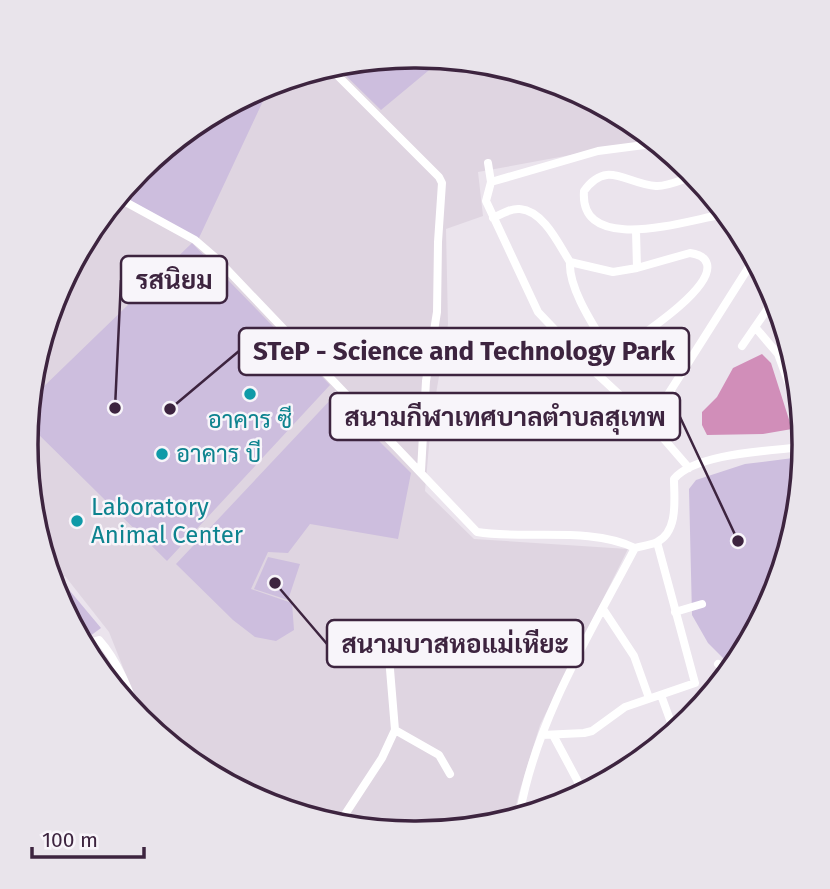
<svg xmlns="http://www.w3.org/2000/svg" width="830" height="889" font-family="'Fira Sans',Sarabun,sans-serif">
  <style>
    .built { fill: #dfd5e1 }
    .green { fill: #cdbede }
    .water { fill: #d18eb9 }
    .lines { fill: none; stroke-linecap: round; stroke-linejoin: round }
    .minor { stroke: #fff; stroke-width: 8 }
    .culture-dot { fill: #0f9aa8; stroke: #f8f5fa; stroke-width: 2.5 }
    .labels { text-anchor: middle; stroke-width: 5; stroke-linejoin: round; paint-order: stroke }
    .culture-label { font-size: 24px; fill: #0d838f; stroke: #f8f5fa; text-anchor: start }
    .rim { fill: none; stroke: #3d243f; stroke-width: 3.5 }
    .leader { fill: none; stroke: #3d243f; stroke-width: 2.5 }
    .callout-dot { fill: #3d243f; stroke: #f8f5fa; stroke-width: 2.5 }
    .callout { fill: #f8f5fa; stroke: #3d243f; stroke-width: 2.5 }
    .callout-label { font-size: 26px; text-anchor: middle; font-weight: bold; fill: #3d243f }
  </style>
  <rect width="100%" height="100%" fill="#ebe4ed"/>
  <path class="built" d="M 415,56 L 564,86 L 647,141 L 478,172 L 483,216 L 446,229 L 448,324 L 431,423 L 425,491 L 474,539 L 628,549 L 540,725 L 519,793 L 514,813 L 415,833 L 263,802 L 145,723 L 109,632 L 65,576 L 54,585 L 26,444 L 56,295 L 140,169 L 267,85 Z"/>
  <path class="green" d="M 415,56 L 440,61 L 381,110 L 341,71 Z
    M 271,84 L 198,240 L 123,196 L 140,169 Z
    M 192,243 L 330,385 L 167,561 L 30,426 L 37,393 Z
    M 334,396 L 411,473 L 398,539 L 310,524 L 288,553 L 268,552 L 251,589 L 292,603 L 294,630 L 276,641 L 255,637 L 233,620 L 176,564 Z
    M 801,457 L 774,594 L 728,663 L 708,643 L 692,615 L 689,489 L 696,480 L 745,464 Z
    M 268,557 L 300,564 L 288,600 L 254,589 Z
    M 65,585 L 101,628 L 86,639 L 56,593 Z"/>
  <path class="water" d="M 762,354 L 771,363 L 792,429 L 763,434 L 707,435 L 702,425 L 702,412 L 717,397 L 733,368 Z"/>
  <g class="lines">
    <path class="minor" d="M 334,72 L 439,177 L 442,183 L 438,242 L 437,312 L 426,381 L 421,471
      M 488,163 L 491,182 L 486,201 L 538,312 L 596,373 L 650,423 L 689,468
      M 694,176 C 683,179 667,187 656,186 C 626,184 607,159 584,191 C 579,256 688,220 720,215
      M 491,182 L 598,151 L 652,144
      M 120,199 L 195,240 L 217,259 L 477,532 C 525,540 590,526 635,548 C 642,546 651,545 657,542 C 679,531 674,498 674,479 C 695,453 770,451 803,447
      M 493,218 C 501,214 511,208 520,209 C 544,211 559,245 570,262 L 613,272 L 637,268 L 690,253 C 697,254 705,256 707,264 C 714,290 634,340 615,354 C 608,359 602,366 596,373
      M 636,231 L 637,268
      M 570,262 C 568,290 598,332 612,356
      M 755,327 L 778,354 L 795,401
      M 742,346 L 775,298
      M 650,423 L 752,262
      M 603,609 L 634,656 L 649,698
      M 675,612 L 702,604
      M 387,633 L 395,730 L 439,755 L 450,774
      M 89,643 L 99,640 C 118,661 130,693 140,719
      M 718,664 L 723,669
      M 661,695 L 673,728
      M 542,735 L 584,733 L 592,731 L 625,707 L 695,683 L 657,542
      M 553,735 L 583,791
      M 521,807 L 548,807
      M 520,812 C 537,718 591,632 635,548
      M 342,819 L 382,758 L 395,730"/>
  </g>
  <g class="culture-dot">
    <circle cx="250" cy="394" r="7"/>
    <circle cx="162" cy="454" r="7"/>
    <circle cx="77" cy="521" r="7"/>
  </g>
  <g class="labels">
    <g class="culture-label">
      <text x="250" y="428" text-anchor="middle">อาคาร ซี</text>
      <text x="176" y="462">อาคาร บี</text>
      <text x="91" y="515">Laboratory<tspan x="91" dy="28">Animal Center</tspan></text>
    </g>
  </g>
  <path d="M0 0H830V889H0ZM414 68H416A376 376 0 0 1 792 444V445A376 376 0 0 1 416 821H414A376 376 0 0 1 38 445V444A376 376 0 0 1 414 68Z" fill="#e9e4eb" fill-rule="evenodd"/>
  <path class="rim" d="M414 68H416A376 376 0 0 1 792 444V445A376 376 0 0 1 416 821H414A376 376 0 0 1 38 445V444A376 376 0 0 1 414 68Z"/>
  <path class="leader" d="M115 408L121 280M170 409L239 351M738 541L680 417M275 583L327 644"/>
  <g class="callout-dot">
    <circle cx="115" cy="408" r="7"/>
    <circle cx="170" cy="409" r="7"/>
    <circle cx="738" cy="541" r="7"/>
    <circle cx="275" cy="583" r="7"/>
  </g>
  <g class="callout">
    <rect x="121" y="256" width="106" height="47" rx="7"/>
    <rect x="239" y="328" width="450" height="47" rx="7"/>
    <rect x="330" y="393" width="350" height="47" rx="7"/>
    <rect x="327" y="620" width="256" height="47" rx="7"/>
  </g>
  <g class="callout-label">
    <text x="174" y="289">รสนิยม</text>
    <text x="464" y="360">STeP - Science and Technology Park</text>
    <text x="505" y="426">สนามกีฬาเทศบาลตำบลสุเทพ</text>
    <text x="455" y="653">สนามบาสหอแม่เหียะ</text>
  </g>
  <path d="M32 847v10h112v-10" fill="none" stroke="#3d243f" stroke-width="3.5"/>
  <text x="42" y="847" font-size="21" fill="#3d243f" stroke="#f8f5fa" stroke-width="5" paint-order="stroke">100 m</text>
</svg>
